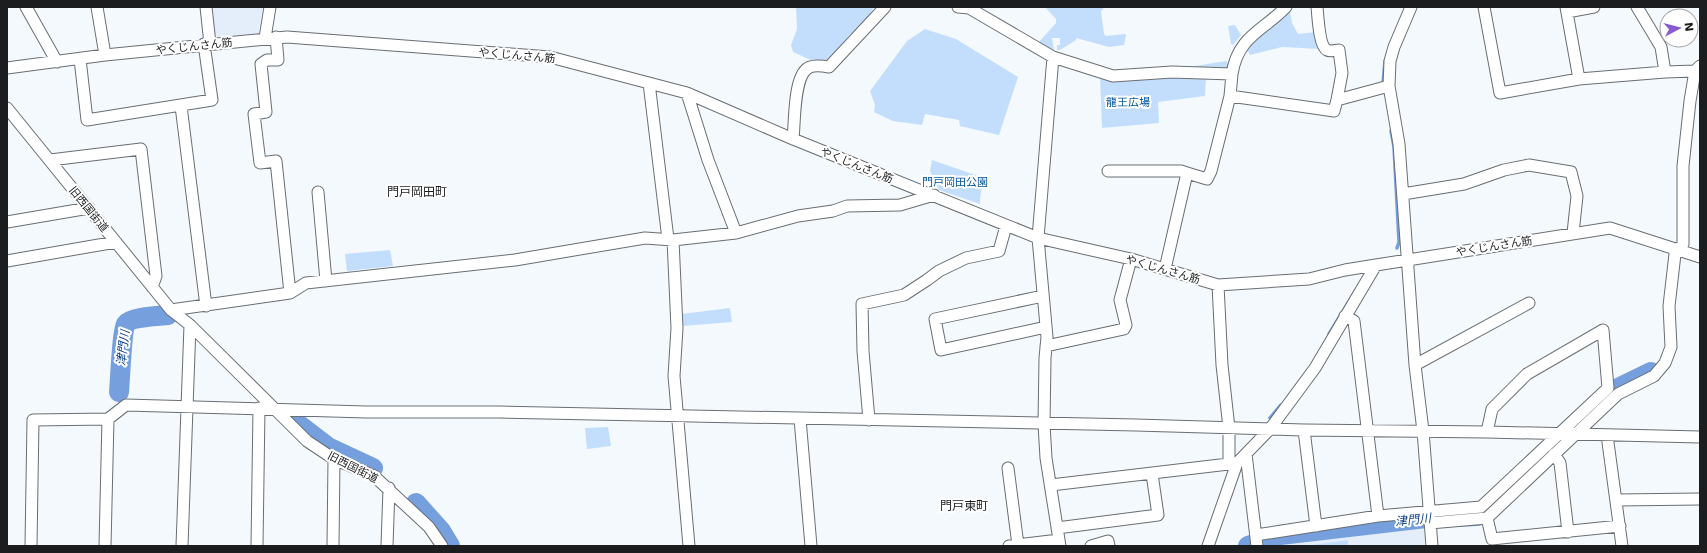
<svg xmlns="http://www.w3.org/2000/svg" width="1707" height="553" font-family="'DejaVu Sans','Noto Sans JP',sans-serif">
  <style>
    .built { fill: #e3eefa }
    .green { fill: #c3defc }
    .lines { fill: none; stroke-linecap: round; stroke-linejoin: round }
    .stream { stroke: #769fdd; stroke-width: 3.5 }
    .river { stroke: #769fdd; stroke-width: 20 }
    .minor-casing { stroke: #696e73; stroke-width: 13 }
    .minor { stroke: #fff; stroke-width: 11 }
    .labels { text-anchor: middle; stroke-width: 4; stroke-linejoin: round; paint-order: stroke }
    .street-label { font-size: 11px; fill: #1b1d1f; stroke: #fff }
    .park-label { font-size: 11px; fill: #00569c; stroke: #fff }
    .neighbourhood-label { font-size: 12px; fill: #1b1d1f; stroke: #fff }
    .water-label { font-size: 12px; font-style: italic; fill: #0f418b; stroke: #fff }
  </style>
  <rect width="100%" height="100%" fill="#f4f9fe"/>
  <path class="built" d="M 213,7 L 263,7 L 258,34 L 215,37 Z
    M 1425,520 L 1428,546 L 1262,546 L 1262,543 L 1281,538 Z"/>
  <path class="green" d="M 796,7 L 874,7 L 862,27 L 849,35 L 836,56 L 823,62 L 815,62 L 793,52 L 791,45 L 797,29 Z
    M 1045,7 L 1105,7 L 1101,11 L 1104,34 L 1106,36 L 1125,34 L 1126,35 L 1124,45 L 1109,47 L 1076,38 L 1076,40 L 1060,50 L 1057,50 L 1057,45 L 1060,45 L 1060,38 L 1052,38 L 1054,50 L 1038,43 L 1056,23 L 1056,19 Z
    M 1290,12 L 1292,23 L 1298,34 L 1316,32 L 1319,49 L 1282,47 L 1250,55 L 1246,47 L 1285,14 Z
    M 1235,25 L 1241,35 L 1233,45 L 1231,44 L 1228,26 Z
    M 925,29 L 956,39 L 1018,77 L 999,135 L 960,126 L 959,120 L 925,114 L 922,125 L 893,121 L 874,112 L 875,105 L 870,91 L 907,41 Z
    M 1226,61 L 1229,66 L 1228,69 L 1190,69 L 1189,67 Z
    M 1100,76 L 1206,77 L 1205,96 L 1158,102 L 1159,123 L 1102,128 Z
    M 932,160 L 984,178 C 982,187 980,194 980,204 L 939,190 L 930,171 Z
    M 390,250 L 393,266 L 347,271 L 345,254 Z
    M 730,308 L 732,322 L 683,326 L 681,314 Z
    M 608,427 L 611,446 L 587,449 L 585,428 Z
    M 1348,540 L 1348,546 L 1305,546 Z"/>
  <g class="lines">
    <path class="stream" d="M 1383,83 L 1385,61
      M 1391,131 L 1394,147 L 1399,242 L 1397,248
      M 1329,334 L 1356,290
      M 1270,418 L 1281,405"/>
    <path class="river" d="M 119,392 C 120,381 122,330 126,324 C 131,317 158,316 168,315
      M 1582,421 L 1614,390 L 1651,372
      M 298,424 L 328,447 L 373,468
      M 416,503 L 441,531 L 450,546
      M 1248,546 L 1280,535 L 1426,518 L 1477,516 L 1485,512 L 1507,493"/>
    <g class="minor-casing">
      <path id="minor" d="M 26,7 L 57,62
        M 97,7 L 105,55
        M 206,7 L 210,44
        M 958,7 L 969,8 L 1053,57 L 1113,76 L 1172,72 L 1232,74 L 1230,96 L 1211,171 L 1207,179 L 1187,173 L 1165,269
        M 1317,7 C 1318,16 1319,46 1327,50 C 1330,52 1336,50 1339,50 L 1342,73 L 1337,100
        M 1411,7 L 1394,47 L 1390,61 L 1389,86 L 1399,144 L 1415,365 L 1423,431 L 1432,546
        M 1484,7 L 1500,93 L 1579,79 L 1665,72 L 1695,71 L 1700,72
        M 1566,7 L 1579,79
        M 1637,7 L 1661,47 L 1665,72
        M 1567,12 L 1594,7
        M 276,37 L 278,60 L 267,60 L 261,64 L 266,112 L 254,114 L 260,163 L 276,161 L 290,293
        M 265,38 L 270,7
        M 1053,57 L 1038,238 L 1047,337 L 1045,358 L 1044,424 L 1046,458 L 1060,546
        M 80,59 L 87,120 L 212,100 L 204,44
        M 7,68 L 105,55 L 287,37 L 550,57 L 687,93 L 793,139 L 1038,238 L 1131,259 L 1218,285 L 1309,279 L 1345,270 L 1376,265 L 1610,228 L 1700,257
        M 1232,74 C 1238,36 1263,31 1286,7
        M 649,83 L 668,239
        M 687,93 L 708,160 L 736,233
        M 1230,96 L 1334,111 L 1337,100 L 1389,86
        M 181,106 L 206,306
        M 7,108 L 171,310 L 190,325 L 307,441 L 334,459 L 374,476 L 429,527 L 442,546
        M 793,139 C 795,123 793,73 810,67 C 815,65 823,66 829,67 L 885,7
        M 50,160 L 141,149 L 156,276 L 152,287
        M 1108,171 L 1181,171 L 1187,173
        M 318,192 L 326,281
        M 1403,194 L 1464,184 L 1504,170 L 1529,165 L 1571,172 L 1577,196 L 1573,233
        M 7,222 L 89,208
        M 673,240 L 677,328 L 674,376 L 689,546
        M 7,261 L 116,242
        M 1218,285 L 1222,365 L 1229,428 L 1229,464
        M 1043,296 L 935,319 L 941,350 L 1046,327
        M 171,310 L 290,293 L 306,283 L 515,260 L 645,238 L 673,240 L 736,233 L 798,216 L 833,211 L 847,206 L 900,205 L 934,195
        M 1345,316 L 1354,321 L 1378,516
        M 1046,346 L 1124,329 L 1126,325 L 1120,300 L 1131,259
        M 1415,365 L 1529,303
        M 800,419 L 811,546
        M 869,420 L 863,351 L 862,304 L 904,295 L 927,280 L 939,271 L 966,258 L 999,251 L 1006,226
        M 1304,430 L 1316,526
        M 1607,435 L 1622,546
        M 1246,454 L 1257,546
        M 1554,454 L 1560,463 L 1568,532
        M 1008,468 L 1018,545
        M 1051,485 L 1237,463
        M 1617,500 L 1700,499
        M 1487,518 L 1492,539 L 1620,526
        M 1430,523 L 1487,518 L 1618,394 L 1654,376 L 1665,363 L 1671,347 L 1669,306 L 1675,254 L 1683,244 L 1683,166 L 1690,101 L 1695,71 L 1700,66
        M 1057,528 L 1158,515 L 1152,474
        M 1256,535 L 1378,516 L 1481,507 L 1608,388 L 1603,330 L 1527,374 L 1492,409 L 1487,432
        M 31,546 L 33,420 L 108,419 L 126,405 L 366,412 L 500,412 L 1136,425 L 1304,430 L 1487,432 L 1700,437
        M 105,546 L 108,419
        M 182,546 L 190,325
        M 257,546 L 259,408
        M 333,546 L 334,459
        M 387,546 L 389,488
        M 1009,546 L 1059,540
        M 1091,546 L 1108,541 L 1109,546
        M 1208,546 L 1237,463 L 1270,429 L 1315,368 L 1376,265"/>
    </g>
    <use href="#minor" class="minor"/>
  </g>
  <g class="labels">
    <g class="street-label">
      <text transform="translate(194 46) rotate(-6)" y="4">やくじんさん筋</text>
      <text transform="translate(517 55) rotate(5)" y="4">やくじんさん筋</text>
      <text transform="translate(857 165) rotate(22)" y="4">やくじんさん筋</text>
      <text transform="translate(89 209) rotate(51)" y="4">旧西国街道</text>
      <text transform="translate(1494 246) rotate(-9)" y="4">やくじんさん筋</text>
      <text transform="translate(1163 269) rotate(16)" y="4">やくじんさん筋</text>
      <text transform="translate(353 467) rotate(27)" y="4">旧西国街道</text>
    </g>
    <g class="park-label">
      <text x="1128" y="106">龍王広場</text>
      <text x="955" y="186">門戸岡田公園</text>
    </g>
    <g class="neighbourhood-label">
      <text x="417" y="196">門戸岡田町</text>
      <text x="964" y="510">門戸東町</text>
    </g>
    <g class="water-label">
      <text transform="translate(123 348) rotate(-83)" y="4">津門川</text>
      <text transform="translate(1413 520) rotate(-6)" y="4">津門川</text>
    </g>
  </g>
  <rect width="1707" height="553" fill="none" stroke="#1b1d1f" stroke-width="16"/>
  <g transform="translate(1679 28) rotate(83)"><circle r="19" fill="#ffffff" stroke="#a4a5a5"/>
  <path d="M0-3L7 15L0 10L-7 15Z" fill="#8a59d2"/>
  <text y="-6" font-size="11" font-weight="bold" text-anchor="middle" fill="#1b1d1f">N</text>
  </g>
</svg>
